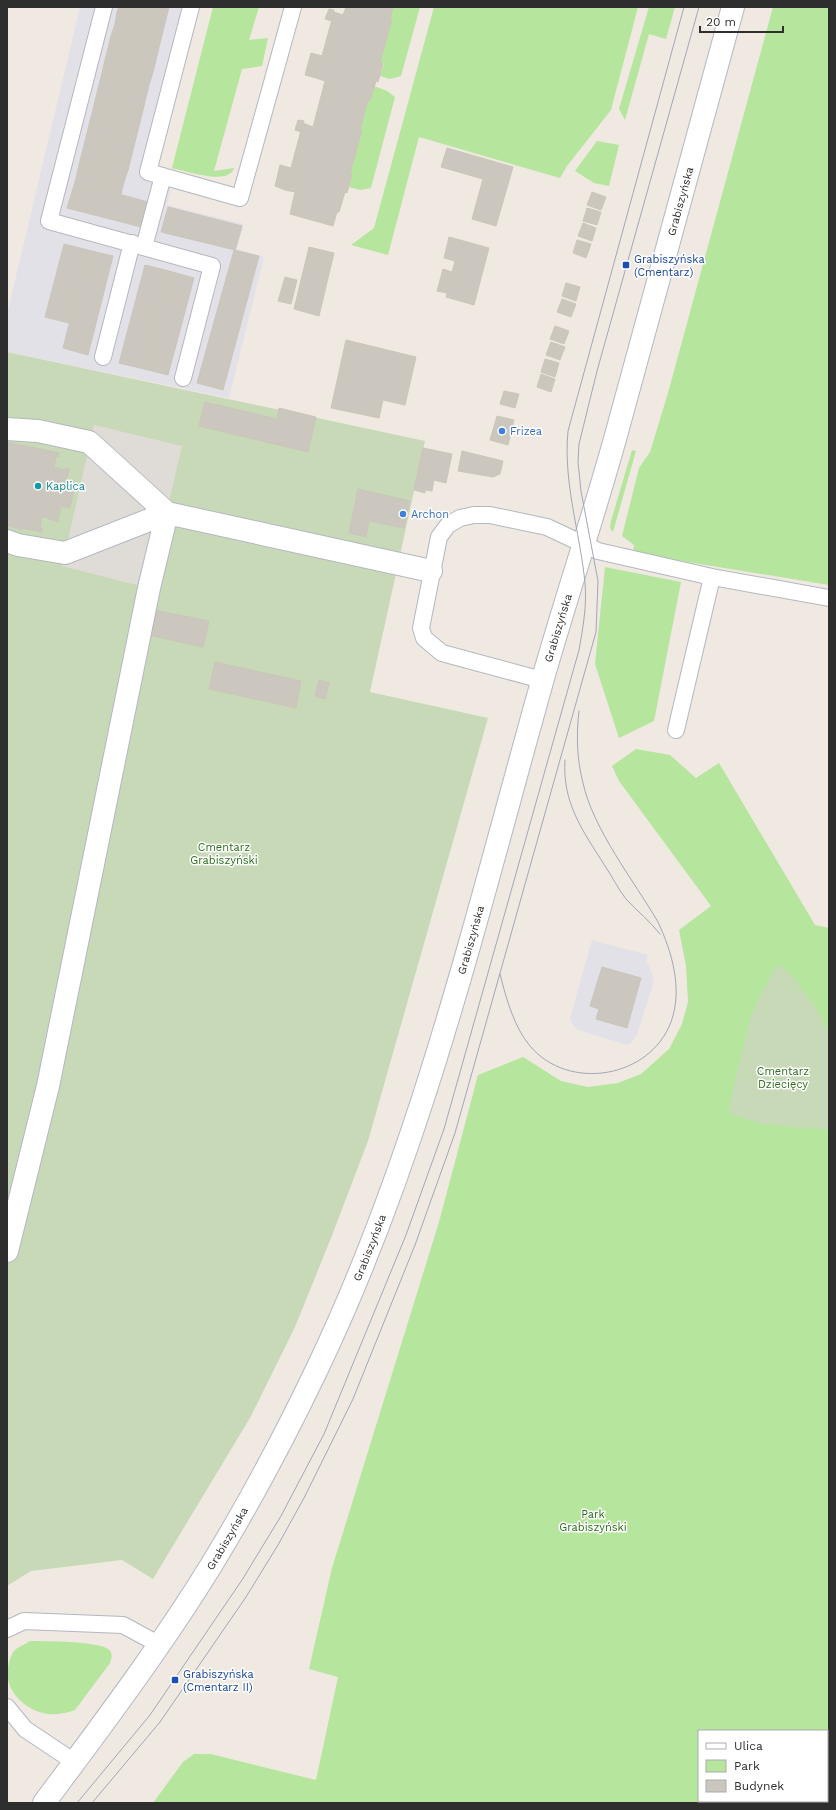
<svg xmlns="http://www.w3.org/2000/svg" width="836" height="1810" font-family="'Work Sans',sans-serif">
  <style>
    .industrial { fill: #e3e1e8 }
    .green { fill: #b6e59e; fill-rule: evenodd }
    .cemetery { fill: #c8d9b8 }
    .plaza { fill: #dfdcd8 }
    .building { fill: #cbc7bf; stroke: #cbc5ba }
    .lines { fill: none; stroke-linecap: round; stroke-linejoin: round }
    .lane-casing { stroke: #b4b7c1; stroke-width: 18 }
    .street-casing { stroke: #b4b7c1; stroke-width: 24 }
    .secondary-casing { stroke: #b4b7c1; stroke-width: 24 }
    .lane { stroke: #fff; stroke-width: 16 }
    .street { stroke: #fff; stroke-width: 22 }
    .secondary { stroke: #fff; stroke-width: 22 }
    .tram { stroke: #a3a6b8; stroke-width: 1 }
    .transit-dot { fill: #1a4fb4; stroke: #fff; stroke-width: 1.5 }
    .shop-dot { fill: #3f7fe0; stroke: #fff; stroke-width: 1.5 }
    .culture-dot { fill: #0f9aa8; stroke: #fff; stroke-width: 1.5 }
    .labels { text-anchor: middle; stroke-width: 3; stroke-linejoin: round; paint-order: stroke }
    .street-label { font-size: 11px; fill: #2e2e2e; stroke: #fff }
    .transit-label { font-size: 11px; fill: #164399; stroke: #fff; text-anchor: start }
    .shop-label { font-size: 11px; fill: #366cbe; stroke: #fff; text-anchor: start }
    .culture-label { font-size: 11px; fill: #0d838f; stroke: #fff; text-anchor: start }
    .park-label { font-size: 11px; fill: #2c6e1b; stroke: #fff }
  </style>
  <rect width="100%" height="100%" fill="#efe9e1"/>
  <path class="industrial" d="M 80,7 L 194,7 L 148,182 L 171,189 L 167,205 L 244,224 L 237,249 L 264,257 L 229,398 L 7,352 L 7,314 Z
    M 592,940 L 648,955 L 646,962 L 649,965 L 654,981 L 637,1035 L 632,1042 L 627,1045 L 578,1030 L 573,1025 L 570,1018 Z"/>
  <path class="green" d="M 213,7 L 259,7 L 249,40 L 268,38 L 262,66 L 242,69 L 214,171 L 234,168 C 229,186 186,171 172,168 Z
    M 393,7 L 420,7 L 401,76 L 390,79 L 380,76 L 384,63 L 380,62 L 392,20 L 390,19 Z
    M 434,7 L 638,7 L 611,110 L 567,166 L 560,178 L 419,137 L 388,255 L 351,245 L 374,228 Z
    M 649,7 L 675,7 L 666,39 L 649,34 L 625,120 L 619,109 Z
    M 773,7 L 829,7 L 829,585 L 633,553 L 634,545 L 622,536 L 639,468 L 650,452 L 668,393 Z
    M 374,86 L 387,91 L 395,97 L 371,188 L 360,190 L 349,187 L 352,175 L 350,174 L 362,131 L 360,130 L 368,100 L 370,101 Z
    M 597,141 L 619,145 L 609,186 L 594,183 L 575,171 Z
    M 632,450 L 636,451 L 613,532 L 610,528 L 611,521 Z
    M 605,567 L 681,582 L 654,721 L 619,738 L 595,664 Z
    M 636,749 L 670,755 L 696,778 L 719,763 L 815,925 L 829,928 L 829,1803 L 153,1803 L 183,1762 L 194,1754 L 211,1754 L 316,1780 L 338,1677 L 309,1669 L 332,1568 L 439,1222 L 478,1075 L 523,1057 L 561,1081 L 588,1087 L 618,1083 L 641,1074 L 669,1049 L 682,1024 L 688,1002 L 686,966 L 679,930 L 711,906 L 619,781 L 612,766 ZM 699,1731 L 827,1731 L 827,1801 L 699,1801 Z
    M 30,1641 C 45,1641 96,1641 108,1649 C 113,1652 112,1658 110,1663 L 75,1710 C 67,1713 57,1715 48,1714 C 26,1711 4,1691 8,1668 C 9,1662 11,1653 16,1649 C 20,1646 26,1644 30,1641 Z"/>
  <path class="cemetery" d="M 7,352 L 425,441 L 370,692 L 488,718 L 368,1141 L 331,1238 L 295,1327 L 250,1418 L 153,1579 L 122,1560 L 31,1571 L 7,1586 Z
    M 780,965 L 791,975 L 816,1008 L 829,1036 L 829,1130 L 762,1124 L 730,1114 L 729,1106 L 751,1015 L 775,968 Z"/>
  <path class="plaza" d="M 94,425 L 182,446 L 149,588 L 62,566 Z"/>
  <path class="building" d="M 119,7 L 146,7 L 143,19 L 117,12 Z
    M 146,7 L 154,7 L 168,11 L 165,23 L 143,17 Z
    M 154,7 L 169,7 L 168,11 Z
    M 346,7 L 393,7 L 390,19 L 392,20 L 380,62 L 383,63 L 378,82 L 376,81 L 370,101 L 368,100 L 360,130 L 362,130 L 350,174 L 352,174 L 347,193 L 345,192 L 339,212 L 337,212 L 333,226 L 290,214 L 295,192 L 285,190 L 303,123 L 313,127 L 325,81 L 316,78 L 334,12 L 343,15 Z
    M 329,9 L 334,10 L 332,21 L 325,19 Z
    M 117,12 L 143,19 L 140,31 L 115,24 Z
    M 143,17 L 165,23 L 162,35 L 140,29 Z
    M 115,24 L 140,31 L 136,43 L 111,36 Z
    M 140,29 L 162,35 L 159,47 L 137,41 Z
    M 111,36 L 136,43 L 133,55 L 108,48 Z
    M 137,41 L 159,47 L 156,60 L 134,53 Z
    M 108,48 L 133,55 L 130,67 L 105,60 Z
    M 134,53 L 156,60 L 153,72 L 131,66 Z
    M 311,53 L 322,56 L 316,78 L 305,75 Z
    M 105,60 L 130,67 L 127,79 L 102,73 Z
    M 131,66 L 153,72 L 149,85 L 127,79 Z
    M 102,73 L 127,79 L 124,91 L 99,85 Z
    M 127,79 L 149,85 L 146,97 L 124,91 Z
    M 99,85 L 124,91 L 121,103 L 96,97 Z
    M 124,91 L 146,97 L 143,110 L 121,103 Z
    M 96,97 L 121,103 L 118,116 L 93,109 Z
    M 121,103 L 143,110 L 140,122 L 118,116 Z
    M 93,109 L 118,116 L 115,128 L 90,121 Z
    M 118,116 L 140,122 L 137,134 L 115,128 Z
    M 298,120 L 304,121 L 301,132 L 295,130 Z
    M 90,121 L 115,128 L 112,140 L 87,133 Z
    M 115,128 L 137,134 L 134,146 L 112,140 Z
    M 87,133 L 112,140 L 109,152 L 84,145 Z
    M 112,140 L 134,146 L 131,158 L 109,152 Z
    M 84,145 L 109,152 L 105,164 L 81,157 Z
    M 447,148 L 513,167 L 496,226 L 472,219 L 483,179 L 441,167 Z
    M 109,152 L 131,158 L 128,170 L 105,164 Z
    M 81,157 L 105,164 L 103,176 L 78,169 Z
    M 105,164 L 128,170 L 124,182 L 103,176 Z
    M 280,165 L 291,168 L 285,190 L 275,186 Z
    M 78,169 L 103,176 L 99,188 L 75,182 Z
    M 103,176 L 124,182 L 121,194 L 99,188 Z
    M 75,182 L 148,202 L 141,227 L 67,208 Z
    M 592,192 L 606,197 L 601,210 L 587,205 Z
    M 168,207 L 242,226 L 235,250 L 161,232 Z
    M 587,208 L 601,212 L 597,225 L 583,221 Z
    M 583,223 L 596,228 L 592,241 L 578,236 Z
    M 449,237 L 489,248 L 474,305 L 446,297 L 455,261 L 444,258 Z
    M 577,240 L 591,244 L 586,258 L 573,253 Z
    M 64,244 L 88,250 L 69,323 L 45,317 Z
    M 309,247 L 334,253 L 319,316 L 294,309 Z
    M 88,250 L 113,256 L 88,355 L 63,348 Z
    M 234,250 L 259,256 L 223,390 L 197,383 Z
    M 145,265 L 169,271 L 144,369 L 119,363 Z
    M 443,269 L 452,272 L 447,293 L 437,291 Z
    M 169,271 L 194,278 L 168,375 L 144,369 Z
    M 285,277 L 297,280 L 291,304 L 278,301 Z
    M 566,283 L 580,287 L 576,301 L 562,296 Z
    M 562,299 L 576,304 L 571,317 L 557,312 Z
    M 555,326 L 569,331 L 564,344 L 550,339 Z
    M 346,340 L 416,357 L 405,405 L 383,400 L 379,418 L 331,408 Z
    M 551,342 L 565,347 L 560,360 L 546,355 Z
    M 545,359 L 559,363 L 555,377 L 541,372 Z
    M 541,374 L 555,379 L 551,392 L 537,387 Z
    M 504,391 L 519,394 L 515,408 L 500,404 Z
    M 205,402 L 277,419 L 279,408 L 316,417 L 308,452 L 199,426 Z
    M 497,416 L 514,420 L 508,445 L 490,440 Z
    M 7,442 L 59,453 L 58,457 L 56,456 L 54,467 L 65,470 L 66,468 L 69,469 L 65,485 L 74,487 L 70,508 L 61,506 L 58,522 L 42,516 L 40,528 L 42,528 L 42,532 L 22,528 L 22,530 L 7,525 Z
    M 423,448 L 452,454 L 446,483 L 434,480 L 432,491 L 425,490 L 425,493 L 414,490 Z
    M 462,451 L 503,461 L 500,474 L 493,477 L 458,471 Z
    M 358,489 L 410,501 L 404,528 L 369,521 L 366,537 L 349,533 Z
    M 154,610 L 209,621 L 203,647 L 148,635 Z
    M 215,662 L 301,681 L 296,708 L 209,689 Z
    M 319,680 L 329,683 L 325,699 L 315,696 Z
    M 602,967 L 641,978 L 627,1028 L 596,1019 L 599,1009 L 590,1006 Z"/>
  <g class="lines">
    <g class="lane-casing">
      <path id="lane" d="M 104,7 L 49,221 L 212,266 L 183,378
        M 191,7 L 148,172 L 240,198 L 293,7
        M 144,247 L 163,176
        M 103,357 L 132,243
        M 542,680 L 442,653 L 424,638 L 421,628 L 439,537 L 448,525 L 460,518 L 474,515 L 490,515 L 547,527 L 598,551 L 712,577 L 829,598
        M 676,730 L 712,577
        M 7,1629 L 24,1621 L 123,1625 L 158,1644
        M 7,1707 L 25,1729 L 73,1761"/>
    </g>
    <g class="street-casing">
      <path id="street" d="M 7,429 L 38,431 L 89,442 L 167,513 L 431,571
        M 7,541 L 18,545 L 65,553 L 167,513
        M 7,1251 L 48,1086 L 149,588 L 167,513"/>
    </g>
    <g class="secondary-casing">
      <g id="secondary">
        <path id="s1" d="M 44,1803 C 102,1725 161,1647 212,1564 C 251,1500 286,1434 318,1367 C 422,1149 477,913 542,682 C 565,601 592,521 615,439 C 655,295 694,151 733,7"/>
      </g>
    </g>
    <use href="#lane" class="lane"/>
    <use href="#street" class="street"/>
    <use href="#secondary" class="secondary"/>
    <path class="tram" d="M 565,760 C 562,803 583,831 605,866 C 612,876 618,889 626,899 C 637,911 650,921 660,934
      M 500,974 C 506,998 514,1027 530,1046 C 569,1092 650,1078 671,1022 C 683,989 672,952 658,922 C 634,881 593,829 583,783 C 577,760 576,735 579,711
      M 77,1803 L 150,1715 L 242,1580 L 281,1516 L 324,1434 L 406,1235 L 444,1129 L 579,650 C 583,628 587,605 585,583 C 580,532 563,483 568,431 L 684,7
      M 92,1803 L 160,1722 L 246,1597 L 278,1545 L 304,1498 L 353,1399 L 415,1245 L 455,1133 L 596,632 L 598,581 L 581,491 L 578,462 L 579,444 L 597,371 L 699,7"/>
  </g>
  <g class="transit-dot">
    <rect x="622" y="261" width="8" height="8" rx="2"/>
    <rect x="171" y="1676" width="8" height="8" rx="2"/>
  </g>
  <g class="shop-dot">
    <circle cx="502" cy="431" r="4"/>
    <circle cx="403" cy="514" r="4"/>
  </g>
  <circle class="culture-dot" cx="38" cy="486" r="4"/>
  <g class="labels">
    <g class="street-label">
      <text dy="4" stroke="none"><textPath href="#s1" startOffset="1738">Grabiszyńska</textPath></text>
      <text dy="4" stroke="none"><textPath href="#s1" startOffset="1294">Grabiszyńska</textPath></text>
      <text dy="4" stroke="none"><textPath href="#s1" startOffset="970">Grabiszyńska</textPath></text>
      <text dy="4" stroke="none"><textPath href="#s1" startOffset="646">Grabiszyńska</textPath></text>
      <text dy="4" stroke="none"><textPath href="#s1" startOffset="322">Grabiszyńska</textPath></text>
    </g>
    <g class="transit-label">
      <text x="634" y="263">Grabiszyńska<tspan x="634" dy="13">(Cmentarz)</tspan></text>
      <text x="183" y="1678">Grabiszyńska<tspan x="183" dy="13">(Cmentarz II)</tspan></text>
    </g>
    <g class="shop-label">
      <text x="510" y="435">Frizea</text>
      <text x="411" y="518">Archon</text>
    </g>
    <g class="culture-label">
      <text x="46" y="490">Kaplica</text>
    </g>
    <g class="park-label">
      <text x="224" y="851">Cmentarz<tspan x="224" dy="13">Grabiszyński</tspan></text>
      <text x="783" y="1075">Cmentarz<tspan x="783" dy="13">Dziecięcy</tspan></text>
      <text x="593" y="1518">Park<tspan x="593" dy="13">Grabiszyński</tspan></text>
    </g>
  </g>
  <rect width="836" height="1810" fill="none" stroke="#2e2e2e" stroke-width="16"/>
  <rect x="698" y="1730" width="130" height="72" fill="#ffffff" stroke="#ababab"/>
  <rect x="706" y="1743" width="20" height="6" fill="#ffffff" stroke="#ababab"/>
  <text x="734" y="1750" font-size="12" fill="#2e2e2e">Ulica</text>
  <rect x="706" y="1760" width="20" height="12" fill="#b6e59e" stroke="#ababab"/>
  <text x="734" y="1770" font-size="12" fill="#2e2e2e">Park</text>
  <rect x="706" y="1780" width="20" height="12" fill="#cbc7bf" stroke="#ababab"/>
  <text x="734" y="1790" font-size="12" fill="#2e2e2e">Budynek</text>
  <path d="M700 26v6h83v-6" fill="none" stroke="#2e2e2e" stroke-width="2"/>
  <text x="706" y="26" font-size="12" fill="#2e2e2e" stroke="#ffffff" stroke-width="3" paint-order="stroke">20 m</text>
</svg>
